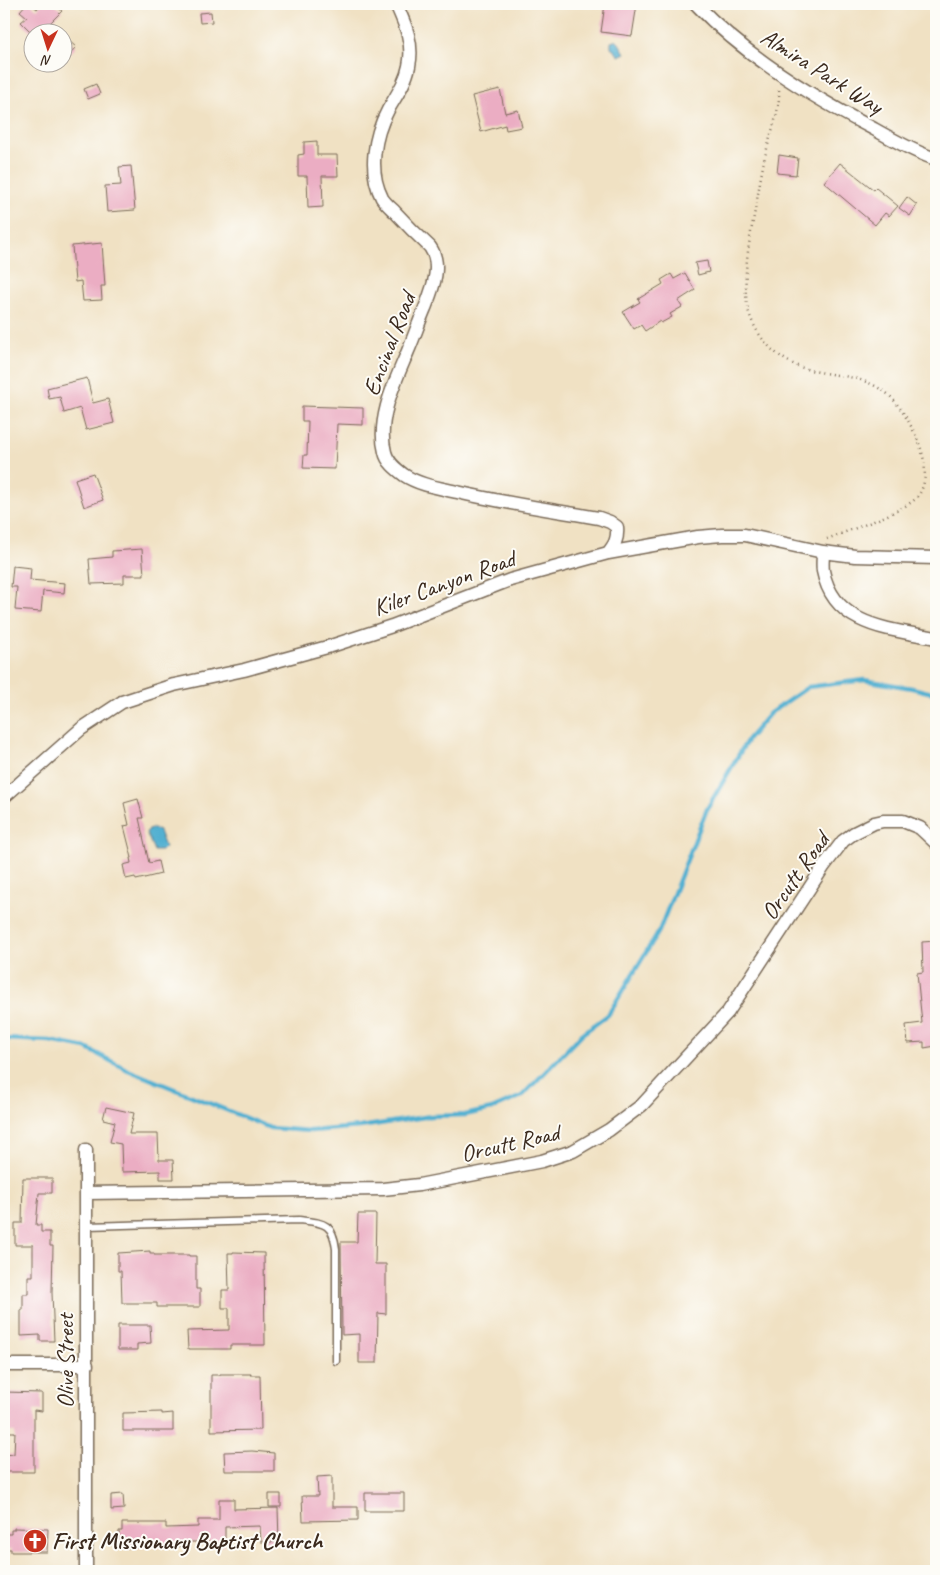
<svg xmlns="http://www.w3.org/2000/svg" width="940" height="1575" font-family="Caveat,sans-serif">
  <style>
    .water { fill: #52b0d1; stroke: #466d78 }
    .lines { fill: none; stroke-linecap: round; stroke-linejoin: round }
    .stream { stroke: #52b0d1; stroke-width: 4.5 }
    .building { fill: #ebadc3 }
    .lane-casing { stroke: #7a6a58; stroke-width: 9 }
    .street-casing { stroke: #7a6a58; stroke-width: 15 }
    .path { stroke: #7a6a58; stroke-width: 2.5; stroke-dasharray: 1 4; stroke-linecap: butt }
    .lane { stroke: #fff; stroke-width: 6 }
    .street { stroke: #fff; stroke-width: 12 }
    .labels { text-anchor: middle; stroke-width: 4; stroke-linejoin: round; paint-order: stroke }
    .street-label { font-size: 24px; fill: #3b2a1e; stroke: #fdfcf7 }
    .poi-label { font-size: 24px; font-weight: bold; fill: #3b2a1e; stroke: #fdfcf7; text-anchor: start }
  </style>
  <rect width="100%" height="100%" fill="#fdfcf7"/>
  <filter id="ink" filterUnits="userSpaceOnUse"><feTurbulence type="fractalNoise" baseFrequency=".02" numOctaves="2"/><feDisplacementMap in="SourceGraphic" scale="10" xChannelSelector="R" yChannelSelector="G"/><feConvolveMatrix kernelMatrix="1 2 1 2 8 2 1 2 1" color-interpolation-filters="sRGB"/></filter>
  <filter id="wash" filterUnits="userSpaceOnUse"><feTurbulence type="fractalNoise" baseFrequency=".0096" numOctaves="4" result="noise"/><feDisplacementMap in="SourceGraphic" scale="20" xChannelSelector="R" yChannelSelector="G"/><feGaussianBlur stdDeviation="1.12" result="paint"/><feColorMatrix in="noise" values="0 0 0 0 0 0 0 0 0 0 0 0 0 0 0 0 0 1.4 0 .05"/><feComposite in="paint" operator="in"/></filter>
  <g filter="url(#wash)">
    <rect width="100%" height="100%" fill="#f0e1c3"/>
    <path class="water" d="M 617,40 L 625,53 L 619,56 L 611,47 L 611,42 Z
      M 152,828 L 159,831 L 165,847 L 161,851 L 154,851 L 146,832 Z"/>
    <g class="lines">
      <path class="stream" d="M 4,1039 L 50,1041 L 86,1048 L 128,1070 L 270,1128 L 311,1131 L 360,1127 L 431,1116 L 465,1115 L 492,1109 L 522,1096 L 582,1034 L 608,1015 L 659,931 L 707,809 L 748,739 L 770,713 L 808,687 L 864,680 L 912,688 L 936,694"/>
    </g>
    <g id="blocks">
      <path class="building" d="M 26,4 L 31,4 L 37,9 L 42,4 L 54,4 L 62,11 L 50,23 L 60,32 L 32,33 L 21,22 L 27,17 L 20,11 Z
        M 605,4 L 637,4 L 632,36 L 601,32 Z
        M 211,12 L 212,22 L 200,23 L 199,13 Z
        M 62,35 L 76,47 L 62,62 Z
        M 96,84 L 100,94 L 88,99 L 84,89 Z
        M 500,89 L 505,113 L 518,110 L 522,127 L 506,130 L 505,125 L 481,132 L 472,96 Z
        M 317,141 L 317,155 L 337,155 L 338,176 L 322,176 L 323,207 L 308,208 L 307,176 L 298,176 L 298,155 L 304,154 L 304,142 Z
        M 779,155 L 798,158 L 796,175 L 777,173 Z
        M 840,163 L 874,190 L 876,188 L 898,206 L 889,216 L 885,213 L 875,225 L 824,182 Z
        M 131,166 L 135,210 L 107,212 L 105,186 L 121,185 L 119,167 Z
        M 907,197 L 917,205 L 910,216 L 899,208 Z
        M 102,243 L 105,286 L 101,286 L 102,300 L 83,301 L 81,281 L 75,282 L 72,246 Z
        M 707,261 L 709,272 L 698,275 L 695,263 Z
        M 685,273 L 695,290 L 678,301 L 682,307 L 670,314 L 672,317 L 661,323 L 660,321 L 645,331 L 641,325 L 634,329 L 623,312 L 640,302 L 638,299 L 663,284 L 661,280 L 671,274 L 674,279 Z
        M 87,378 L 93,403 L 108,399 L 114,423 L 86,430 L 80,408 L 64,413 L 60,397 L 49,399 L 47,388 Z
        M 302,406 L 363,408 L 363,425 L 337,424 L 335,469 L 303,468 L 304,455 L 307,455 L 308,421 L 302,421 Z
        M 93,473 L 103,500 L 84,507 L 75,479 Z
        M 142,549 L 144,575 L 124,575 L 124,583 L 91,584 L 89,559 L 112,557 L 112,551 Z
        M 13,566 L 31,568 L 30,580 L 65,583 L 64,593 L 43,591 L 41,612 L 15,610 L 17,587 L 11,587 Z
        M 138,799 L 143,818 L 139,818 L 149,863 L 158,861 L 161,874 L 136,880 L 135,877 L 126,879 L 123,865 L 131,863 L 130,858 L 132,858 L 124,826 L 129,825 L 124,803 Z
        M 936,941 L 936,1046 L 924,1048 L 924,1042 L 908,1043 L 906,1025 L 922,1023 L 917,973 L 923,972 L 922,942 Z
        M 106,1107 L 134,1113 L 129,1134 L 158,1134 L 159,1160 L 173,1160 L 174,1179 L 160,1179 L 160,1171 L 122,1172 L 121,1144 L 110,1142 L 115,1122 L 103,1119 Z
        M 23,1178 L 52,1178 L 52,1193 L 39,1193 L 36,1225 L 41,1225 L 41,1232 L 50,1232 L 50,1246 L 53,1246 L 52,1293 L 54,1341 L 40,1341 L 40,1335 L 21,1336 L 21,1310 L 23,1310 L 23,1294 L 28,1294 L 28,1276 L 33,1276 L 33,1245 L 15,1245 L 15,1223 L 22,1223 Z
        M 358,1214 L 376,1214 L 375,1264 L 386,1264 L 386,1314 L 378,1313 L 377,1363 L 359,1363 L 359,1334 L 342,1335 L 341,1242 L 357,1242 Z
        M 150,1251 L 150,1253 L 154,1253 L 154,1255 L 189,1255 L 189,1256 L 196,1256 L 196,1289 L 200,1289 L 200,1307 L 157,1307 L 157,1303 L 122,1303 L 121,1271 L 118,1271 L 118,1253 Z
        M 233,1252 L 264,1253 L 265,1345 L 230,1345 L 230,1349 L 188,1349 L 187,1331 L 229,1330 L 229,1308 L 222,1308 L 222,1290 L 229,1290 L 228,1253 L 233,1253 Z
        M 118,1325 L 150,1325 L 151,1343 L 137,1344 L 137,1350 L 118,1350 Z
        M 220,1374 L 251,1374 L 250,1375 L 260,1375 L 261,1430 L 211,1431 L 211,1375 L 220,1375 Z
        M 4,1392 L 42,1393 L 42,1411 L 34,1410 L 34,1472 L 4,1472 L 4,1455 L 14,1454 L 15,1432 L 4,1432 Z
        M 162,1412 L 162,1414 L 173,1413 L 173,1431 L 123,1431 L 123,1413 Z
        M 252,1451 L 274,1453 L 274,1471 L 225,1471 L 224,1452 Z
        M 332,1476 L 332,1507 L 358,1507 L 358,1520 L 303,1521 L 302,1496 L 318,1496 L 317,1477 Z
        M 365,1493 L 404,1493 L 404,1511 L 365,1511 Z
        M 123,1494 L 124,1509 L 111,1510 L 111,1495 Z
        M 269,1494 L 281,1494 L 281,1507 L 269,1507 Z
        M 219,1499 L 234,1499 L 234,1509 L 278,1508 L 279,1542 L 261,1542 L 260,1526 L 225,1527 L 225,1546 L 213,1546 L 213,1542 L 186,1542 L 186,1546 L 119,1548 L 119,1531 L 122,1531 L 122,1523 L 166,1523 L 166,1528 L 198,1527 L 198,1520 L 219,1520 Z
        M 14,1528 L 48,1529 L 47,1552 L 11,1552 L 11,1549 L 4,1549 L 4,1534 L 11,1534 L 11,1530 L 14,1530 Z"/>
    </g>
  </g>
  <g filter="url(#ink)">
    <use href="#blocks" fill-opacity="0" stroke="#7a6a58" stroke-width="1"/>
    <g class="lines">
      <g class="lane-casing">
        <path id="lane" d="M 87,1226 L 299,1220 C 323,1223 333,1222 336,1249 L 336,1361"/>
      </g>
      <g class="street-casing">
        <path id="street" d="M 396,4 C 405,24 414,43 409,66 C 406,82 396,96 388,110 C 374,136 368,171 382,198 C 385,203 391,208 395,212 C 406,224 418,236 430,247 C 443,265 432,290 425,308 C 419,322 414,337 408,351 C 396,380 376,419 385,452 C 387,462 396,469 404,475 C 419,485 440,488 457,492 C 504,503 552,510 599,518 L 610,522 L 617,527 C 618,539 615,544 608,553
          M 696,4 C 745,56 810,96 874,129 C 894,140 914,152 936,159
          M 823,552 C 823,558 822,565 823,571 C 834,627 890,629 936,638
          M 4,797 L 81,729 L 122,702 L 174,685 L 244,670 L 331,646 L 392,626 L 510,580 L 608,553 L 698,537 L 722,535 L 745,535 L 823,552 L 855,556 L 936,558
          M 86,1193 L 383,1189 L 419,1185 L 542,1161 L 573,1151 L 609,1130 L 642,1105 L 728,1012 L 824,866 L 843,841 L 854,833 L 874,823 L 883,821 L 903,821 L 920,828 L 936,843
          M 4,1365 L 87,1365
          M 86,1571 L 86,1150"/>
      </g>
      <path class="path" d="M 779,90 C 780,109 773,126 768,145 C 763,163 760,182 757,200 C 751,232 740,281 749,313 C 758,341 781,363 810,370 C 838,377 859,374 885,392 C 898,401 912,426 918,441 C 925,457 929,481 918,496 C 907,511 847,531 827,539"/>
      <use href="#lane" class="lane"/>
      <use href="#street" class="street"/>
    </g>
  </g>
  <defs>
    <g id="church-disc" transform="scale(1.25)"><circle r="9.5" fill="#c8321e" stroke="#fdfcf7"/><path d="M-1.2-6h2.4v3.5h3.3v2.4h-3.3V6h-2.4V-.1h-3.3v-2.4h3.3Z" fill="#fff"/></g>
  </defs>
  <g fill-rule="evenodd">
    <use href="#church-disc" x="35" y="1541"/>
  </g>
  <g class="labels">
    <g class="street-label">
      <text transform="translate(822 71) rotate(32)" y="8">Almira Park Way</text>
      <text transform="translate(389 344) rotate(-69)" y="8">Encinal Road</text>
      <text transform="translate(444 583) rotate(-20)" y="8">Kiler Canyon Road</text>
      <text transform="translate(795 876) rotate(-55)" y="8">Orcutt Road</text>
      <text transform="translate(510 1143) rotate(-13)" y="8">Orcutt Road</text>
      <text transform="translate(65 1361) rotate(-90)" y="8">Olive Street</text>
    </g>
    <g class="poi-label">
      <text x="52" y="1549">First Missionary Baptist Church</text>
    </g>
  </g>
  <rect width="940" height="1575" fill="none" stroke="#fdfcf7" stroke-width="20"/>
  <g transform="translate(48 48) rotate(184)"><circle r="24" fill="#fdfcf7" stroke="#afa8a0"/>
  <path d="M0-4L9 19L0 12L-9 19Z" fill="#c8321e"/>
  <text y="-8" font-size="14" font-weight="bold" text-anchor="middle" fill="#3b2a1e">N</text>
  </g>
</svg>
